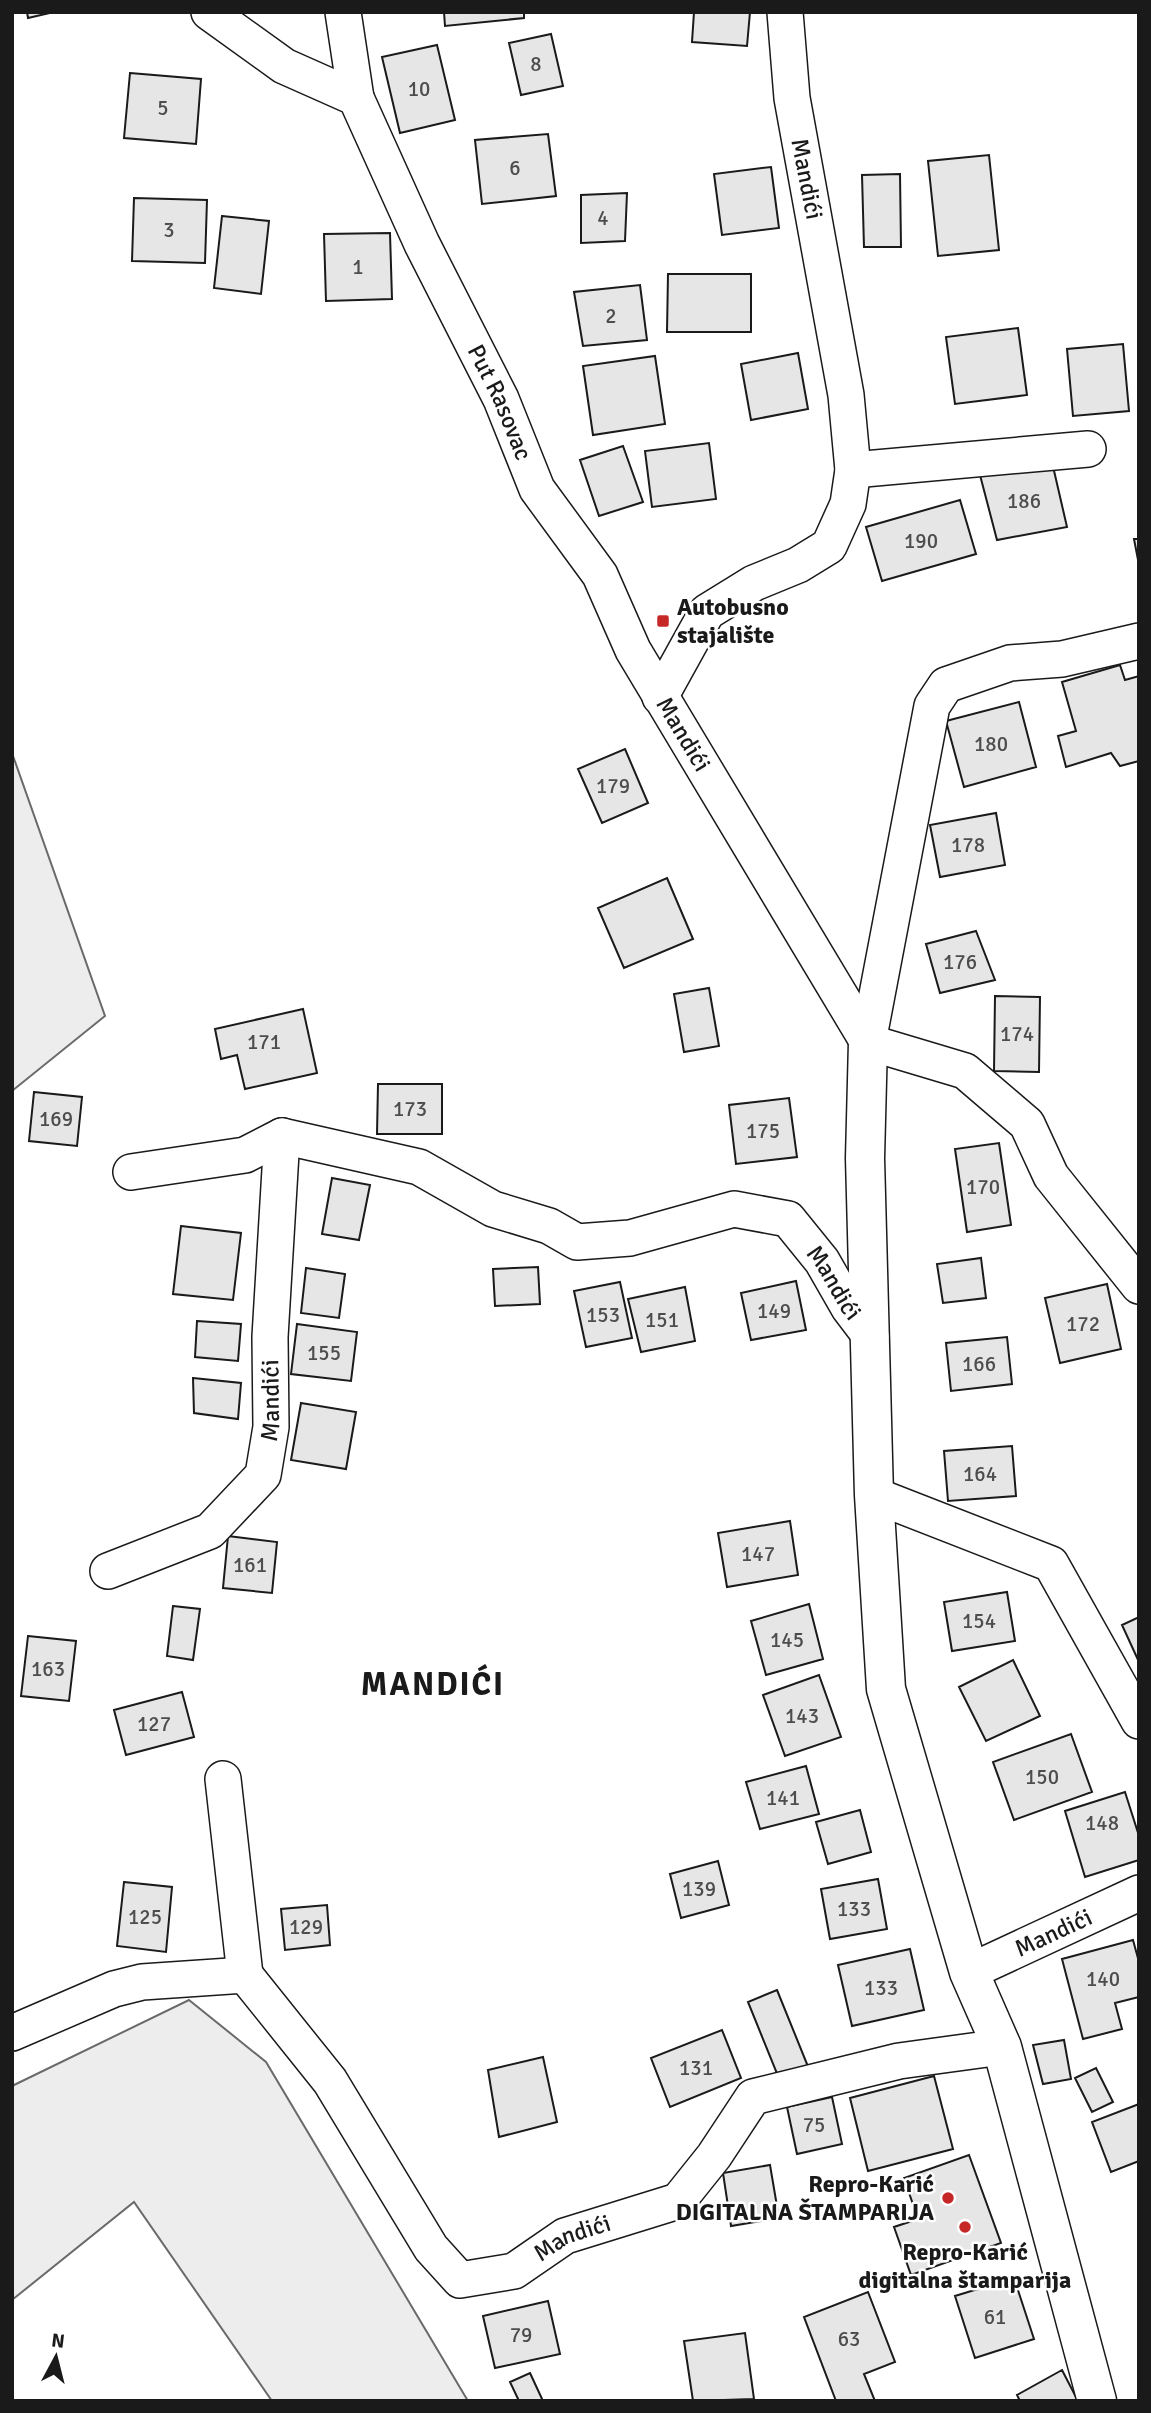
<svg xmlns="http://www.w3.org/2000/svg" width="1151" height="2413" font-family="Signika,sans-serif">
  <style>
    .green { fill: #ededed; stroke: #6a6a6a; stroke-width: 2 }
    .building { fill: #e6e6e6; stroke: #1a1a1a; stroke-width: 2 }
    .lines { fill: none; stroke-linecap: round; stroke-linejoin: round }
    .minor-casing { stroke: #1a1a1a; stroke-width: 38 }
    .tertiary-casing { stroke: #1a1a1a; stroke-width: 41 }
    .minor { stroke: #fff; stroke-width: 35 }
    .tertiary { stroke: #fff; stroke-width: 38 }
    .poi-dot { fill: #c62828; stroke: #fff; stroke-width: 2.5 }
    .labels { text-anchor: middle; stroke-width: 5; stroke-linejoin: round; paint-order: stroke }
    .number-label { font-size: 21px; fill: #4d4d4d }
    .street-label { font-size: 24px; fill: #1a1a1a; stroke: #fff }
    .poi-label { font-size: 24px; font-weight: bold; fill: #1a1a1a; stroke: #fff; text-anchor: start }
    .district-label { font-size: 32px; font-weight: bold; letter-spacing: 2px; fill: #1a1a1a; stroke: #fff }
  </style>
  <rect width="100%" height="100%" fill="#fff"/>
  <path class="green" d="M 12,753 L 105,1016 L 12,1091 Z
    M 189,2000 L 266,2062 L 468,2401 L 272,2401 L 134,2202 L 12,2300 L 12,2086 Z"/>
  <path class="building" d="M 27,12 L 54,12 L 28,18 Z
    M 444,12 L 524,12 L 524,18 L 445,26 Z
    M 694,12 L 750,12 L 747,46 L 692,42 Z
    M 551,34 L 563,86 L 521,95 L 509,43 Z
    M 437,45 L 455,120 L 400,133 L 382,57 Z
    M 130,73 L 201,79 L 196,144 L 124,138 Z
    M 548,134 L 556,196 L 482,204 L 475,140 Z
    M 989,155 L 999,250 L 938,256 L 928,161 Z
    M 771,167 L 779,228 L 722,235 L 714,174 Z
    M 900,174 L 901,247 L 864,247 L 862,175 Z
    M 627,193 L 625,241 L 581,243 L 581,195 Z
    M 134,198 L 207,200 L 205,263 L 132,261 Z
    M 222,216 L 269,221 L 261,294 L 214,288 Z
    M 390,233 L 392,299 L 326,301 L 324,234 Z
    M 668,274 L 751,274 L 751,332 L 667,332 Z
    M 640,285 L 647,340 L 583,346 L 574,292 Z
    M 1018,328 L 1027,395 L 955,404 L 946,337 Z
    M 1123,344 L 1129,411 L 1073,416 L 1067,349 Z
    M 798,353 L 808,409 L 751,420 L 741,364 Z
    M 655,356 L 665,424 L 593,435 L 583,366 Z
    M 709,443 L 716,499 L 652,507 L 645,451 Z
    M 623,446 L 643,502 L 599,516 L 580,460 Z
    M 1052,462 L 1067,527 L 997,540 L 980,475 Z
    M 960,500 L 976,554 L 882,581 L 866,527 Z
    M 1134,539 L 1139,539 L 1139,565 Z
    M 1120,665 L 1125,680 L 1139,676 L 1139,761 L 1120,766 L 1111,753 L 1066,767 L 1058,736 L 1076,731 L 1062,682 Z
    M 1019,702 L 1036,767 L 964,787 L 946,721 Z
    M 625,749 L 648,803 L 602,823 L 578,769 Z
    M 996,813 L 1005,865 L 940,877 L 930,825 Z
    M 667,878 L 693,939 L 624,968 L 598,908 Z
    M 976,931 L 995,980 L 940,993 L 926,944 Z
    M 709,988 L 719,1046 L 684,1052 L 674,994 Z
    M 995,996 L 1040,997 L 1039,1072 L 994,1071 Z
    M 303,1009 L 317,1073 L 245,1089 L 237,1055 L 221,1059 L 215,1029 Z
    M 378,1084 L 442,1084 L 442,1134 L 377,1134 Z
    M 34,1092 L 82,1097 L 77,1146 L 29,1141 Z
    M 789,1098 L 797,1157 L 736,1164 L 729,1105 Z
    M 999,1143 L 1011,1225 L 967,1232 L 955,1149 Z
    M 332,1178 L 370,1185 L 359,1240 L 322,1234 Z
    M 181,1226 L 241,1233 L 233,1300 L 173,1294 Z
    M 981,1258 L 986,1298 L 943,1303 L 937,1264 Z
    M 538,1267 L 540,1304 L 495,1306 L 493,1269 Z
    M 306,1268 L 345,1274 L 339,1318 L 301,1313 Z
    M 796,1281 L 806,1330 L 751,1340 L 741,1293 Z
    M 620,1282 L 632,1338 L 586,1347 L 574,1291 Z
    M 1107,1284 L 1121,1349 L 1060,1363 L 1045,1298 Z
    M 685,1287 L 695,1341 L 641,1352 L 628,1299 Z
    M 197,1321 L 241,1324 L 238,1361 L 195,1357 Z
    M 297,1324 L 357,1332 L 351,1381 L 291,1374 Z
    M 1007,1337 L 1012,1384 L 951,1391 L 946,1343 Z
    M 193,1378 L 241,1383 L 238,1419 L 194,1413 Z
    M 301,1403 L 356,1412 L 346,1469 L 291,1460 Z
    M 1012,1446 L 1016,1496 L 948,1501 L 944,1451 Z
    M 790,1521 L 798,1575 L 727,1587 L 718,1533 Z
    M 228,1536 L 277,1542 L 272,1593 L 223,1588 Z
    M 1007,1592 L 1015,1641 L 952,1651 L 944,1602 Z
    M 809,1604 L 823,1659 L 766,1675 L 751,1621 Z
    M 173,1606 L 200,1609 L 193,1660 L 167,1656 Z
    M 1139,1617 L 1139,1662 L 1122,1625 Z
    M 28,1636 L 76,1641 L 69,1701 L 21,1696 Z
    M 1013,1660 L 1040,1716 L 986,1741 L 959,1687 Z
    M 819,1675 L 841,1737 L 785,1756 L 763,1695 Z
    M 182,1692 L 194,1737 L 126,1755 L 114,1710 Z
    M 1071,1734 L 1092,1792 L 1014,1820 L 993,1762 Z
    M 806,1766 L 819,1814 L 760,1829 L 746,1782 Z
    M 1125,1792 L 1139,1836 L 1139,1860 L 1085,1877 L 1065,1811 Z
    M 860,1810 L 871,1852 L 828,1864 L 816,1822 Z
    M 718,1861 L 729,1905 L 681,1918 L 670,1874 Z
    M 878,1879 L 887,1929 L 830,1939 L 821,1889 Z
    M 124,1882 L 172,1887 L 166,1952 L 117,1946 Z
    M 327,1905 L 330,1945 L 285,1950 L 281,1909 Z
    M 1133,1940 L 1139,1962 L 1139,1997 L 1115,2003 L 1122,2029 L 1083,2039 L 1062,1959 Z
    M 910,1949 L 924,2010 L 852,2026 L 838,1965 Z
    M 777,1990 L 809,2069 L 780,2081 L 748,2002 Z
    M 722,2030 L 741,2078 L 670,2107 L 651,2058 Z
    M 1064,2040 L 1071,2079 L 1043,2084 L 1033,2045 Z
    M 543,2057 L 557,2122 L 499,2137 L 488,2070 Z
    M 1096,2068 L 1113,2102 L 1092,2112 L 1075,2078 Z
    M 934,2076 L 953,2149 L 868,2171 L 850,2098 Z
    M 832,2097 L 842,2144 L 797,2154 L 787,2107 Z
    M 1139,2104 L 1139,2161 L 1111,2172 L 1092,2122 Z
    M 969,2155 L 1001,2243 L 911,2275 L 894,2227 L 918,2219 L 904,2178 Z
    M 770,2165 L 779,2218 L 731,2226 L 723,2173 Z
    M 1014,2278 L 1034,2339 L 975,2358 L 955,2296 Z
    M 868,2292 L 895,2362 L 864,2374 L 875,2401 L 836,2401 L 804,2317 Z
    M 548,2301 L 560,2354 L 495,2368 L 483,2316 Z
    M 745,2333 L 754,2399 L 693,2401 L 684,2341 Z
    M 1062,2370 L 1078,2401 L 1020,2401 L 1017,2395 Z
    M 530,2373 L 543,2401 L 519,2401 L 510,2382 Z"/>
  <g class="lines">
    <g class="minor-casing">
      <g id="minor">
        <path id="s1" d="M 209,12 L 284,66 L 356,98 L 422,244 L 501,399 L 537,489 L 600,575 L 633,650 L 868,1042 L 965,1071 L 1027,1124 L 1051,1176 L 1139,1286"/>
        <path d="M 343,12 L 356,98"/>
        <path d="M 853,470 L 1088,449"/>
        <path d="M 660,697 L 707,612 L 754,583 L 798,565 L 829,546 L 848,504 L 853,470 L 846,395 L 792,98 L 785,12"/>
        <path d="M 868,1042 L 932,706 L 946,685 L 1010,663 L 1062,659 L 1139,641"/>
        <path id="s2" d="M 131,1172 L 245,1155 L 282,1136 L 419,1167 L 493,1209 L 549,1226 L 577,1242 L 630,1238 L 734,1209 L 788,1219 L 822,1261 L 849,1308 L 871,1337"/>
        <path d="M 874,1495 L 1051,1564 L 1139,1721"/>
        <path id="s3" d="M 108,1571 L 210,1531 L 263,1475 L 271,1427 L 270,1337 L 282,1136"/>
        <path d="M 223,1779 L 245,1975"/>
        <path id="s4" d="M 969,1972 L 1139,1893"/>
        <path id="s5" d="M 12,2033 L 114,1989 L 142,1982 L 245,1975 L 330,2081 L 431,2248 L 460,2280 L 514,2271 L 565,2236 L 678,2201 L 714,2156 L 753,2097 L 899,2061 L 1002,2047"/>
      </g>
    </g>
    <g class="tertiary-casing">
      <path id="tertiary" d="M 868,1042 L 865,1158 L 874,1495 L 886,1689 L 969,1972 L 1002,2047 L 1097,2401"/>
    </g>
    <use href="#minor" class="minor"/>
    <use href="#tertiary" class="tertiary"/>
  </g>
  <g class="poi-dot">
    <rect x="656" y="614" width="14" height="14" rx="3.5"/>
    <circle cx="948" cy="2198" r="7"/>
    <circle cx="965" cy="2227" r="7"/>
  </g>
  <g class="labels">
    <g class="number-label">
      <text x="536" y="71">8</text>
      <text x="419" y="96">10</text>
      <text x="163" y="115">5</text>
      <text x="515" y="175">6</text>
      <text x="603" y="225">4</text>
      <text x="169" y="237">3</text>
      <text x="358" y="274">1</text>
      <text x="611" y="323">2</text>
      <text x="1024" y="508">186</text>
      <text x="921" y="548">190</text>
      <text x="991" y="751">180</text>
      <text x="613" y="793">179</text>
      <text x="968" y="852">178</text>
      <text x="960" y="969">176</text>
      <text x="1017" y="1041">174</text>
      <text x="264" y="1049">171</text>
      <text x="410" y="1116">173</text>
      <text x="56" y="1126">169</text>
      <text x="763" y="1138">175</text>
      <text x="983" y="1194">170</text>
      <text x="774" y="1318">149</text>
      <text x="603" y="1322">153</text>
      <text x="662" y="1327">151</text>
      <text x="1083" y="1331">172</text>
      <text x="324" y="1360">155</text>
      <text x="979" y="1371">166</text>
      <text x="980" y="1481">164</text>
      <text x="758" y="1561">147</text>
      <text x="250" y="1572">161</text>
      <text x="979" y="1628">154</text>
      <text x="787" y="1647">145</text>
      <text x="48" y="1676">163</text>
      <text x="802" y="1723">143</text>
      <text x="154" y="1731">127</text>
      <text x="1042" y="1784">150</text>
      <text x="783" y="1805">141</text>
      <text x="1102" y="1830">148</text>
      <text x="699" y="1896">139</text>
      <text x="854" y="1916">133</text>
      <text x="145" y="1924">125</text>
      <text x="306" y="1934">129</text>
      <text x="1103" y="1986">140</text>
      <text x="881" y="1995">133</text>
      <text x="696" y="2075">131</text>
      <text x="814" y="2132">75</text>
      <text x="995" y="2324">61</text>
      <text x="521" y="2342">79</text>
      <text x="849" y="2346">63</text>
    </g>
    <g class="street-label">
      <text transform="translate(807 179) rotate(79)" y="8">Mandići</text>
      <text dy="8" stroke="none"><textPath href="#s1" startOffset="508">Put Rasovac</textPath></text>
      <text dy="8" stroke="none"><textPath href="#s1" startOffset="889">Mandići</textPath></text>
      <text dy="8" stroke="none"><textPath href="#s2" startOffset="768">Mandići</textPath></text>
      <text dy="8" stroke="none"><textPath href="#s3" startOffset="262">Mandići</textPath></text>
      <text dy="8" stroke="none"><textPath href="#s4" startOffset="93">Mandići</textPath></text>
      <text dy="8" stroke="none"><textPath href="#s5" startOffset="740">Mandići</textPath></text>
    </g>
    <g class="poi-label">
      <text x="677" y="615">Autobusno<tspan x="677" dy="28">stajalište</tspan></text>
      <text x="934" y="2192" text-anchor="end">Repro-Karić<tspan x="934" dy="28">DIGITALNA ŠTAMPARIJA</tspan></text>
      <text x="965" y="2260" text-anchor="middle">Repro-Karić<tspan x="965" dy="28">digitalna štamparija</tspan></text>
    </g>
    <g class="district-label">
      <text x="433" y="1695">MANDIĆI</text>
    </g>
  </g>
  <rect width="1151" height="2413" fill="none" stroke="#1a1a1a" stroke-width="28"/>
  <g transform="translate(56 2357) rotate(7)" stroke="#ffffff" stroke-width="5" paint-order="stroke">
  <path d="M0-5L12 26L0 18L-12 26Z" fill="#1a1a1a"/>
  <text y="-10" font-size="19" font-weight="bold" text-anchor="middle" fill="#1a1a1a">N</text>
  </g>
</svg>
